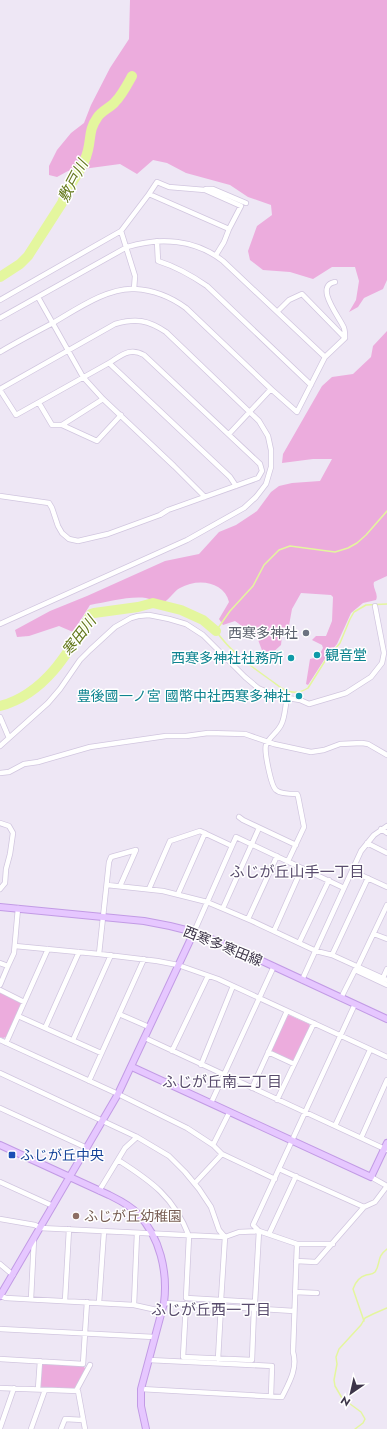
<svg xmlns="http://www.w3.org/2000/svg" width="387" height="1429" font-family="Jost,'Noto Sans JP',sans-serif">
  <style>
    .green { fill: #ecacdd }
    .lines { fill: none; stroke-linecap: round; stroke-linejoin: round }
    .stream { stroke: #e4f69e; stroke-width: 1.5 }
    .river { stroke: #e4f69e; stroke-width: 10 }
    .street-casing { stroke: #d1c6df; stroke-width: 6 }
    .secondary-casing { stroke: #c29be5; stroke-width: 8 }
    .street { stroke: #fff; stroke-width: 4.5 }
    .secondary { stroke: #e6c7ff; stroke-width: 6 }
    .worship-dot { fill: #6b7280; stroke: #fff; stroke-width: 1.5 }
    .culture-dot { fill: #0f9aa8; stroke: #fff; stroke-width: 1.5 }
    .transit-dot { fill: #1a4fb4; stroke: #fff; stroke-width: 1.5 }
    .education-dot { fill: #8d6e63; stroke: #fff; stroke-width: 1.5 }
    .labels { text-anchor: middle; stroke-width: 3; stroke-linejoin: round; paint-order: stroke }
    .worship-label { font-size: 14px; fill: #5b616d; stroke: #fff; text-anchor: end }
    .culture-label { font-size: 14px; fill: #0d838f; stroke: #fff; text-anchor: end }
    .street-label { font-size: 14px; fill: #3d3549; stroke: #fff }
    .transit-label { font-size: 14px; fill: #164399; stroke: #fff; text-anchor: start }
    .education-label { font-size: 14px; fill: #785e54; stroke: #fff; text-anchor: start }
    .water-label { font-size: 15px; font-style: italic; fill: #65791d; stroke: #fff }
    .neighbourhood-label { font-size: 15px; fill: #584b6c; stroke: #fff }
  </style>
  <rect width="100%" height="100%" fill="#eee7f5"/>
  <path class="green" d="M 130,0 L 387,0 L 387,280 L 383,289 L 364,298 L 358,307 L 349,312 L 356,300 L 359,281 L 355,267 L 332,267 L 313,279 L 290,272 L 263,270 L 250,260 L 248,251 L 257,226 L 272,215 L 271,205 L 248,197 L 230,185 L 186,173 L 167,163 L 153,160 L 137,174 L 120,164 L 68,171 L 57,177 L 49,175 L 49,166 L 57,150 L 71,133 L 84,123 L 91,105 L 110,68 L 129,39 Z
    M 387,331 L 387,576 L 374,582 C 372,588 379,594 376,600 L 363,603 L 351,613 L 337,644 L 326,657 L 308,685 L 306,684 L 310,659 L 318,657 L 323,648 L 322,645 L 312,640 L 316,636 L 326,636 L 332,621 L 333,597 L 331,595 L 301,593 L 292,609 L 288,631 L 282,636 L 281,645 L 269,656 L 263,653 L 257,637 L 235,621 L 223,625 L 219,619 L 229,602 C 224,581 197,578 180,588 C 174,591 170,599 164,602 C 158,604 151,599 146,598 C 128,596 108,602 90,605 L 73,632 L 59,626 L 29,636 L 17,637 L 15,630 L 50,611 L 87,596 L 165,561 L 199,554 L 219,532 L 236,525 L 257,511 L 271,492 L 279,486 L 292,483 L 320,481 L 332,459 L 313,459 L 282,463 L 283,454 L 322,386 L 332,377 L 353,374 L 371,357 L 373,346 Z
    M 0,992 L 21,1001 L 21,1004 L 6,1037 L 3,1038 L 0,1037 Z
    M 289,1015 L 309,1024 L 310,1026 L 293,1061 L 291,1062 L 272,1053 L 271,1051 L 287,1016 Z
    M 41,1364 L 83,1366 L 86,1369 L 74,1389 L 40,1387 Z"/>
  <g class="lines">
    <path class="stream" d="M 387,511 L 366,535 L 357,543 L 348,548 L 335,552 L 290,546 L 279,550 L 264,565 L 253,586 L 230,611 L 216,631 C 230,651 249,665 269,679 C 275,683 281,689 287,691 C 294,693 302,692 308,688 L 325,661 L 340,643 L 350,619 L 354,612 L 366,605 L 387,604
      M 364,1321 L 353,1289 C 355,1283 359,1277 366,1275 C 369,1274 372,1275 375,1272 C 381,1264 376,1257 387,1249
      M 355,1429 L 363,1423 L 365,1419 L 361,1412 L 342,1398 L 335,1386 L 334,1380 L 337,1364 L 336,1357 L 339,1349 L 361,1325 L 365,1318 L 373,1314 L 387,1308"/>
    <path class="river" d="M 0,277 L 20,264 L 28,256 L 62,203 C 68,184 84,170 88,150 C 91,138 89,129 97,118 C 101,111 110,108 115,102 C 122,95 127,85 132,76
      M 0,706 C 45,694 69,652 91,614 L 94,613 L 138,607 L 153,603 L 181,610 L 203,620 L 216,631"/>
    <g class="street-casing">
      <path id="street" d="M 206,189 L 213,189 L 246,203
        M 149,194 L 157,182 L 169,187 L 205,190 L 241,206 L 229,229
        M 157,241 L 158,261 C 177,267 191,275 207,286 L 311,385
        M 335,282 C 313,286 341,319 344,328 C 345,331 345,335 345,338
        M 134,289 L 135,276 L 121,231 L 149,194 L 229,229 L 224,242 L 216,255
        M 38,297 L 83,377 L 103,399 L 174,466 L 205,497
        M 0,300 L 121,231
        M 277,312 L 289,300 L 302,294 L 345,338 L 325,357
        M 0,318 L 127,247 C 160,237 195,239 223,261 L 325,357 L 297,412 L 271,389 L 229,434
        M 0,352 C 17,342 34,333 51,324 C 74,311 107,287 135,289 C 153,290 171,297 186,308 L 271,389
        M 0,389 L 115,324 C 136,318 148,320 166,332 L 259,421 L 268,436 L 271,450 L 271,467 L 266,484 L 256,497 L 244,508 L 187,540 L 0,624
        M 0,390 L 16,415 L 109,363 L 230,477 L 236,486
        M 39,403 L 52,425 L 62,425 L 97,441 L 121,415
        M 62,425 L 103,399
        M 0,496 L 49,503 L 52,508 L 58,526 L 62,533 L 69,539 L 78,541 L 108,534 L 160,515 L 168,510 L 258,478 L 262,471 L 260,464 L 144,355 C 130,347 122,355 109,363
        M 287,698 C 285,707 285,718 281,725 C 277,733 269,737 266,745 C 264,751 271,786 276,790 C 280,794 292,794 297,794 L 298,796 L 304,827 L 288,861
        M 0,717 L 9,738
        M 0,746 L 48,703 L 60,689 L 80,660 L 90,650 L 115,627 L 131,618 L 138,616 L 149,615 L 169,619 L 186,624 L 203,635 L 245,677 L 258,688 L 276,696 L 300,700 L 309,704 L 346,693 L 371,677 L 382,663 L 384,653 L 375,606
        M 0,773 L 9,772 L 24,764 L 38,762 L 90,747 L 166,736 L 186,736 L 208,733 L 245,734 L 274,744 L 311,752 L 324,750 L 340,744 L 362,743 L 368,744 L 387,755
        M 239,817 L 243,820 L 296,845
        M 0,823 L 9,826 L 13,833 L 10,854 L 6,869 L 5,883 L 0,889
        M 381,829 L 387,833
        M 367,843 L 387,853
        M 352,871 L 387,887
        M 368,878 L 332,955 L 387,980
        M 107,885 L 163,891 L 207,902 L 252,921 L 316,951 L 332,955
        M 149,889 L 170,841 L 200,831 L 232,846
        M 178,894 L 205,833
        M 223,908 L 259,828
        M 248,919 L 277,856
        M 274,931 L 302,868
        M 194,932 L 236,837 L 344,888
        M 374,934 L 387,939
        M 299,943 L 329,880
        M 15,946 L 99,954 L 157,961 L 178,965 L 218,979 L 387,1057
        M 99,954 L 109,862 L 111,857 L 136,850 L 120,886
        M 0,963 L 8,966 L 14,953 L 18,908
        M 358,966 L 387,905
        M 383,978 L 387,969
        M 302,980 L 361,851 L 374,835 L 387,826
        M 0,985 L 8,966
        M 0,990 L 24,1002
        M 341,998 L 355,970 L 387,985
        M 119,1014 L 149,1027
        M 18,1016 L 101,1053
        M 45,1028 L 79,952
        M 145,1038 L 387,1150
        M 0,1040 L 118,1094 L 187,1128 L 213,1145
        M 73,1040 L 111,955
        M 6,1043 L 48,949
        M 172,1051 L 208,976
        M 268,1052 L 294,1064
        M 201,1065 L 233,986
        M 0,1073 L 137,1137 L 169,1156 L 185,1172 L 199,1189 L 211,1207 L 219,1230 L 225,1237 L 221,1300
        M 89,1081 L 144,959
        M 252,1088 L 287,1011
        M 277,1100 L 314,1023
        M 211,1103 L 274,966
        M 0,1108 L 87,1148
        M 229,1113 L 213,1145 L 222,1154 L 275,1179
        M 335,1126 L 370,1050
        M 361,1138 L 387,1080
        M 118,1160 C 151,1181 174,1197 189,1236 L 186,1298 L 255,1302 L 259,1231 L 253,1225 L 355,1004
        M 279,1169 L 364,1207
        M 371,1177 L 387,1186
        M 0,1182 L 53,1206
        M 195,1183 L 222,1154
        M 99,1191 L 125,1148 L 137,1137
        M 0,1219 L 35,1225 L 40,1228 L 225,1237 L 239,1232 L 259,1231 L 297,1244 L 333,1244
        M 269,1234 L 296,1176
        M 296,1261 L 316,1262 L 364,1207 L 375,1202 L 387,1186
        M 0,1264 L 13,1275
        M 295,1292 L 317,1293
        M 0,1296 L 6,1298 L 134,1305 L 161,1311
        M 31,1299 L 34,1239
        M 65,1301 L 69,1229
        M 99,1303 L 104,1231
        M 164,1303 L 294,1311
        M 186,1304 L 183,1357 L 252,1360 L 254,1308
        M 134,1305 L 137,1233
        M 0,1329 L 154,1337
        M 0,1359 L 83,1364 L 87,1302
        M 218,1359 L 221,1306
        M 149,1360 L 272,1366 L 271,1396
        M 0,1388 L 78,1391 L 85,1429
        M 38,1389 L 40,1361
        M 141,1389 L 282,1397 C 289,1383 298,1368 293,1352 L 297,1244
        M 76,1391 L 90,1365
        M 0,1428 L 14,1388
        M 31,1429 L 45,1390
        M 61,1429 L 65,1419 L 83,1420"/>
    </g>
    <g class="secondary-casing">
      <path id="secondary" d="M 0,907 L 144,921 L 170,926 L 194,932 L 234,948 L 387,1019
        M 132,1067 L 371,1177 L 387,1143
        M 0,1145 L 109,1195 C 119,1200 130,1205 138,1214 C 160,1237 168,1272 164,1303 L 141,1389 L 141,1406 L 146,1429
        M 0,1296 L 118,1094 L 194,932"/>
    </g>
    <use href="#street" class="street"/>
    <use href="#secondary" class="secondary"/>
  </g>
  <circle class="worship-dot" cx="306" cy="633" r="4"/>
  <g class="culture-dot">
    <circle cx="317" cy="655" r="4"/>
    <circle cx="291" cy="658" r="4"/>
    <circle cx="299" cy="696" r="4"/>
  </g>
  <rect class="transit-dot" x="8" y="1151" width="8" height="8" rx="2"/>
  <circle class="education-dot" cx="76" cy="1216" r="4"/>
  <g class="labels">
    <g class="worship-label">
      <text x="298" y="638">西寒多神社</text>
    </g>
    <g class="culture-label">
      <text x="325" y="660" text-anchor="start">観音堂</text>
      <text x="283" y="663">西寒多神社社務所</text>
      <text x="291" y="701">豊後國一ノ宮 國幣中社西寒多神社</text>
    </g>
    <g class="street-label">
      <text transform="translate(223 946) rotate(22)" y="5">西寒多寒田線</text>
    </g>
    <g class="transit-label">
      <text x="20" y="1160">ふじが丘中央</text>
    </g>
    <g class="education-label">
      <text x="84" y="1221">ふじが丘幼稚園</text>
    </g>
    <g class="water-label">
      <text transform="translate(73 181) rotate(-62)" y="5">敷戸川</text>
      <text transform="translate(79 636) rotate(-53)" y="5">寒田川</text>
    </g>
    <g class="neighbourhood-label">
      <text x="297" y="877">ふじが丘山手一丁目</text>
      <text x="222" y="1087">ふじが丘南二丁目</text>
      <text x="211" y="1315">ふじが丘西一丁目</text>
    </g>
  </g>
  <g transform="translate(351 1393) rotate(214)" stroke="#ffffff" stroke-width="3" paint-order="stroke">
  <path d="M0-3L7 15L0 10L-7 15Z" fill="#3d3549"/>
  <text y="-6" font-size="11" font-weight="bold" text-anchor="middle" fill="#3d3549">N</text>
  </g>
</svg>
